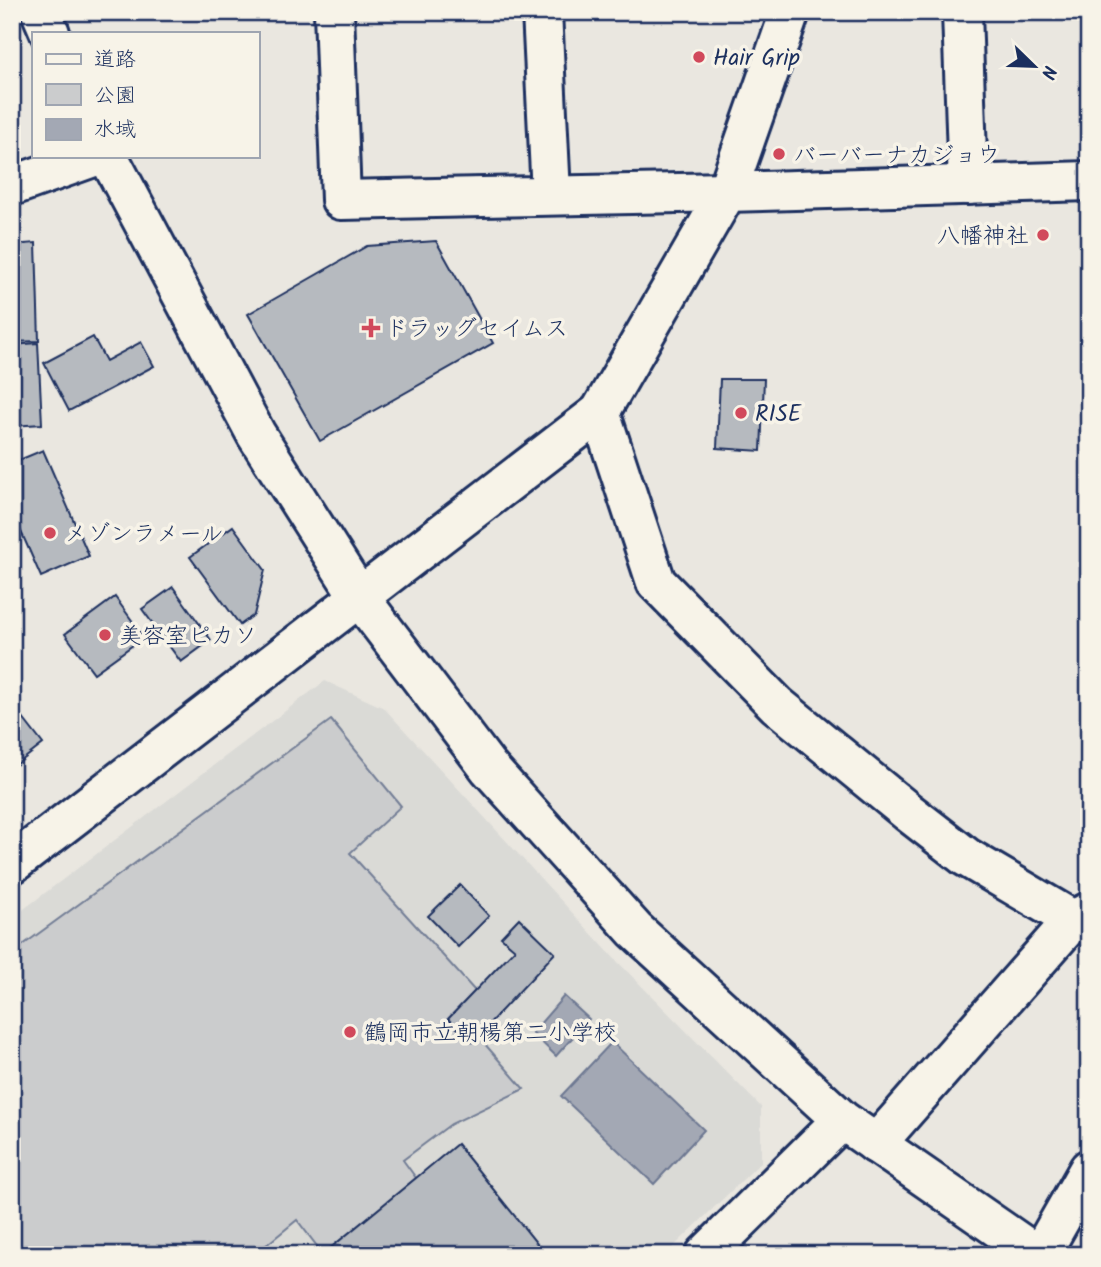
<svg xmlns="http://www.w3.org/2000/svg" width="1101" height="1267" font-family="Kalam,'Klee One',sans-serif">
  <style>
    .built { fill: #dadad6 }
    .green { fill: #cbcccd; stroke: #737e96; stroke-width: 2 }
    .water { fill: #a3a8b4; stroke: #6d7892; stroke-width: 2 }
    .building { fill: #b6babf; stroke: #1b2f5e; stroke-width: 2 }
    .lines { fill: none; stroke-linecap: round; stroke-linejoin: round }
    .street-casing { stroke: #1b2f5e; stroke-width: 44 }
    .secondary-casing { stroke: #1b2f5e; stroke-width: 44 }
    .street { stroke: #f7f3e8; stroke-width: 38 }
    .secondary { stroke: #f7f3e8; stroke-width: 38 }
    .poi-dot { fill: #d1495b; stroke: #f7f3e8; stroke-width: 2.5 }
    .labels { text-anchor: middle; stroke-width: 7; stroke-linejoin: round; paint-order: stroke }
    .poi-label { font-size: 23px; fill: #1b2f5e; stroke: #f7f3e8; text-anchor: start }
  </style>
  <rect width="100%" height="100%" fill="#eae7e0"/>
  <filter id="ink" filterUnits="userSpaceOnUse"><feTurbulence type="fractalNoise" baseFrequency=".0143" numOctaves="2"/><feDisplacementMap in="SourceGraphic" scale="14" xChannelSelector="R" yChannelSelector="G"/><feConvolveMatrix kernelMatrix="1 2 1 2 8 2 1 2 1" color-interpolation-filters="sRGB"/></filter>
  <g filter="url(#ink)">
    <path class="built" d="M 325,681 L 384,708 L 613,957 L 761,1107 L 761,1162 L 665,1255 L 12,1255 L 12,918 Z"/>
    <path class="green" d="M 331,720 L 401,806 L 350,853 L 475,991 L 448,1019 L 471,1041 L 477,1035 L 524,1089 L 451,1124 L 403,1160 L 416,1178 L 323,1254 L 297,1220 L 254,1255 L 12,1255 L 12,953 Z"/>
    <path class="water" d="M 564,996 L 589,1019 L 556,1056 L 532,1033 Z
      M 612,1042 L 704,1130 L 654,1184 L 561,1096 Z"/>
    <path class="building" d="M 436,241 L 493,343 L 320,441 L 248,314 L 367,246 Z
      M 36,243 L 39,341 L 12,342 L 12,245 Z
      M 93,337 L 106,361 L 141,342 L 154,366 L 69,411 L 44,363 Z
      M 38,343 L 42,424 L 12,426 L 12,345 Z
      M 720,379 L 764,379 L 761,451 L 717,448 Z
      M 43,450 L 89,556 L 41,577 L 12,511 L 12,463 Z
      M 233,526 L 265,570 L 254,615 L 240,625 L 190,557 Z
      M 173,587 L 211,640 L 181,662 L 142,609 Z
      M 115,597 L 144,637 L 94,673 L 65,634 Z
      M 12,704 L 43,744 L 12,768 Z
      M 460,885 L 489,916 L 458,947 L 428,916 Z
      M 519,918 L 555,953 L 472,1042 L 448,1019 L 515,949 L 501,937 Z
      M 457,1144 L 546,1255 L 322,1255 L 416,1178 Z"/>
    <g class="lines">
      <g class="street-casing">
        <path id="street" d="M 334,12 L 341,200 L 727,192
          M 542,12 L 551,194
          M 962,12 L 968,185
          M 600,412 L 656,582 L 777,705 L 908,812 L 966,857 L 1073,920 L 1089,912
          M 876,1144 L 1073,920
          M 1040,1255 L 1089,1169"/>
      </g>
      <g class="secondary-casing">
        <path id="secondary" d="M 41,12 L 50,33
          M 108,156 L 256,434 L 360,598 L 489,768 L 635,930 L 842,1120 L 1037,1255
          M 12,186 L 96,156
          M 727,192 L 1089,181
          M 12,864 L 600,412 L 727,192 L 790,12
          M 705,1255 L 842,1120"/>
      </g>
      <use href="#street" class="street"/>
      <use href="#secondary" class="secondary"/>
    </g>
  </g>
  <g class="poi-dot">
    <circle cx="699" cy="57" r="7"/>
    <circle cx="779" cy="154" r="7"/>
    <circle cx="1043" cy="235" r="7"/>
    <path d="M367.5 317.5h7v7h7v7h-7v7h-7v-7h-7v-7h7z"/>
    <circle cx="741" cy="413" r="7"/>
    <circle cx="50" cy="533" r="7"/>
    <circle cx="105" cy="635" r="7"/>
    <circle cx="350" cy="1032" r="7"/>
  </g>
  <g class="labels">
    <g class="poi-label">
      <text x="713" y="65">Hair Grip</text>
      <text x="793" y="162">バーバーナカジョウ</text>
      <text x="1029" y="243" text-anchor="end">八幡神社</text>
      <text x="385" y="336">ドラッグセイムス</text>
      <text x="755" y="421">RISE</text>
      <text x="64" y="541">メゾンラメール</text>
      <text x="119" y="643">美容室ピカソ</text>
      <text x="364" y="1040">鶴岡市立朝楊第二小学校</text>
    </g>
  </g>
  <rect width="1101" height="1267" fill="none" stroke="#f7f3e8" stroke-width="42"/>
  <rect x="21" y="21" width="1059" height="1225" fill="none" stroke="#1b2f5e" stroke-width="2.5" filter="url(#ink)"/>
  <rect x="32" y="32" width="228" height="126" fill="#f7f3e8" stroke="#9fa5b1" stroke-width="2"/>
  <rect x="46" y="54" width="35" height="10" fill="#f7f3e8" stroke="#9fa5b1" stroke-width="2"/>
  <text x="94" y="66" font-size="21" fill="#1b2f5e">道路</text>
  <rect x="46" y="84" width="35" height="21" fill="#cbcccd" stroke="#9fa5b1" stroke-width="2"/>
  <text x="94" y="102" font-size="21" fill="#1b2f5e">公園</text>
  <rect x="46" y="119" width="35" height="21" fill="#a3a8b4" stroke="#9fa5b1" stroke-width="2"/>
  <text x="94" y="136" font-size="21" fill="#1b2f5e">水域</text>
  <g transform="translate(1034 66) rotate(113)" stroke="#f7f3e8" stroke-width="5" paint-order="stroke">
  <path d="M0-5L12 26L0 18L-12 26Z" fill="#1b2f5e"/>
  <text y="-10" font-size="19" font-weight="bold" text-anchor="middle" fill="#1b2f5e">N</text>
  </g>
</svg>
